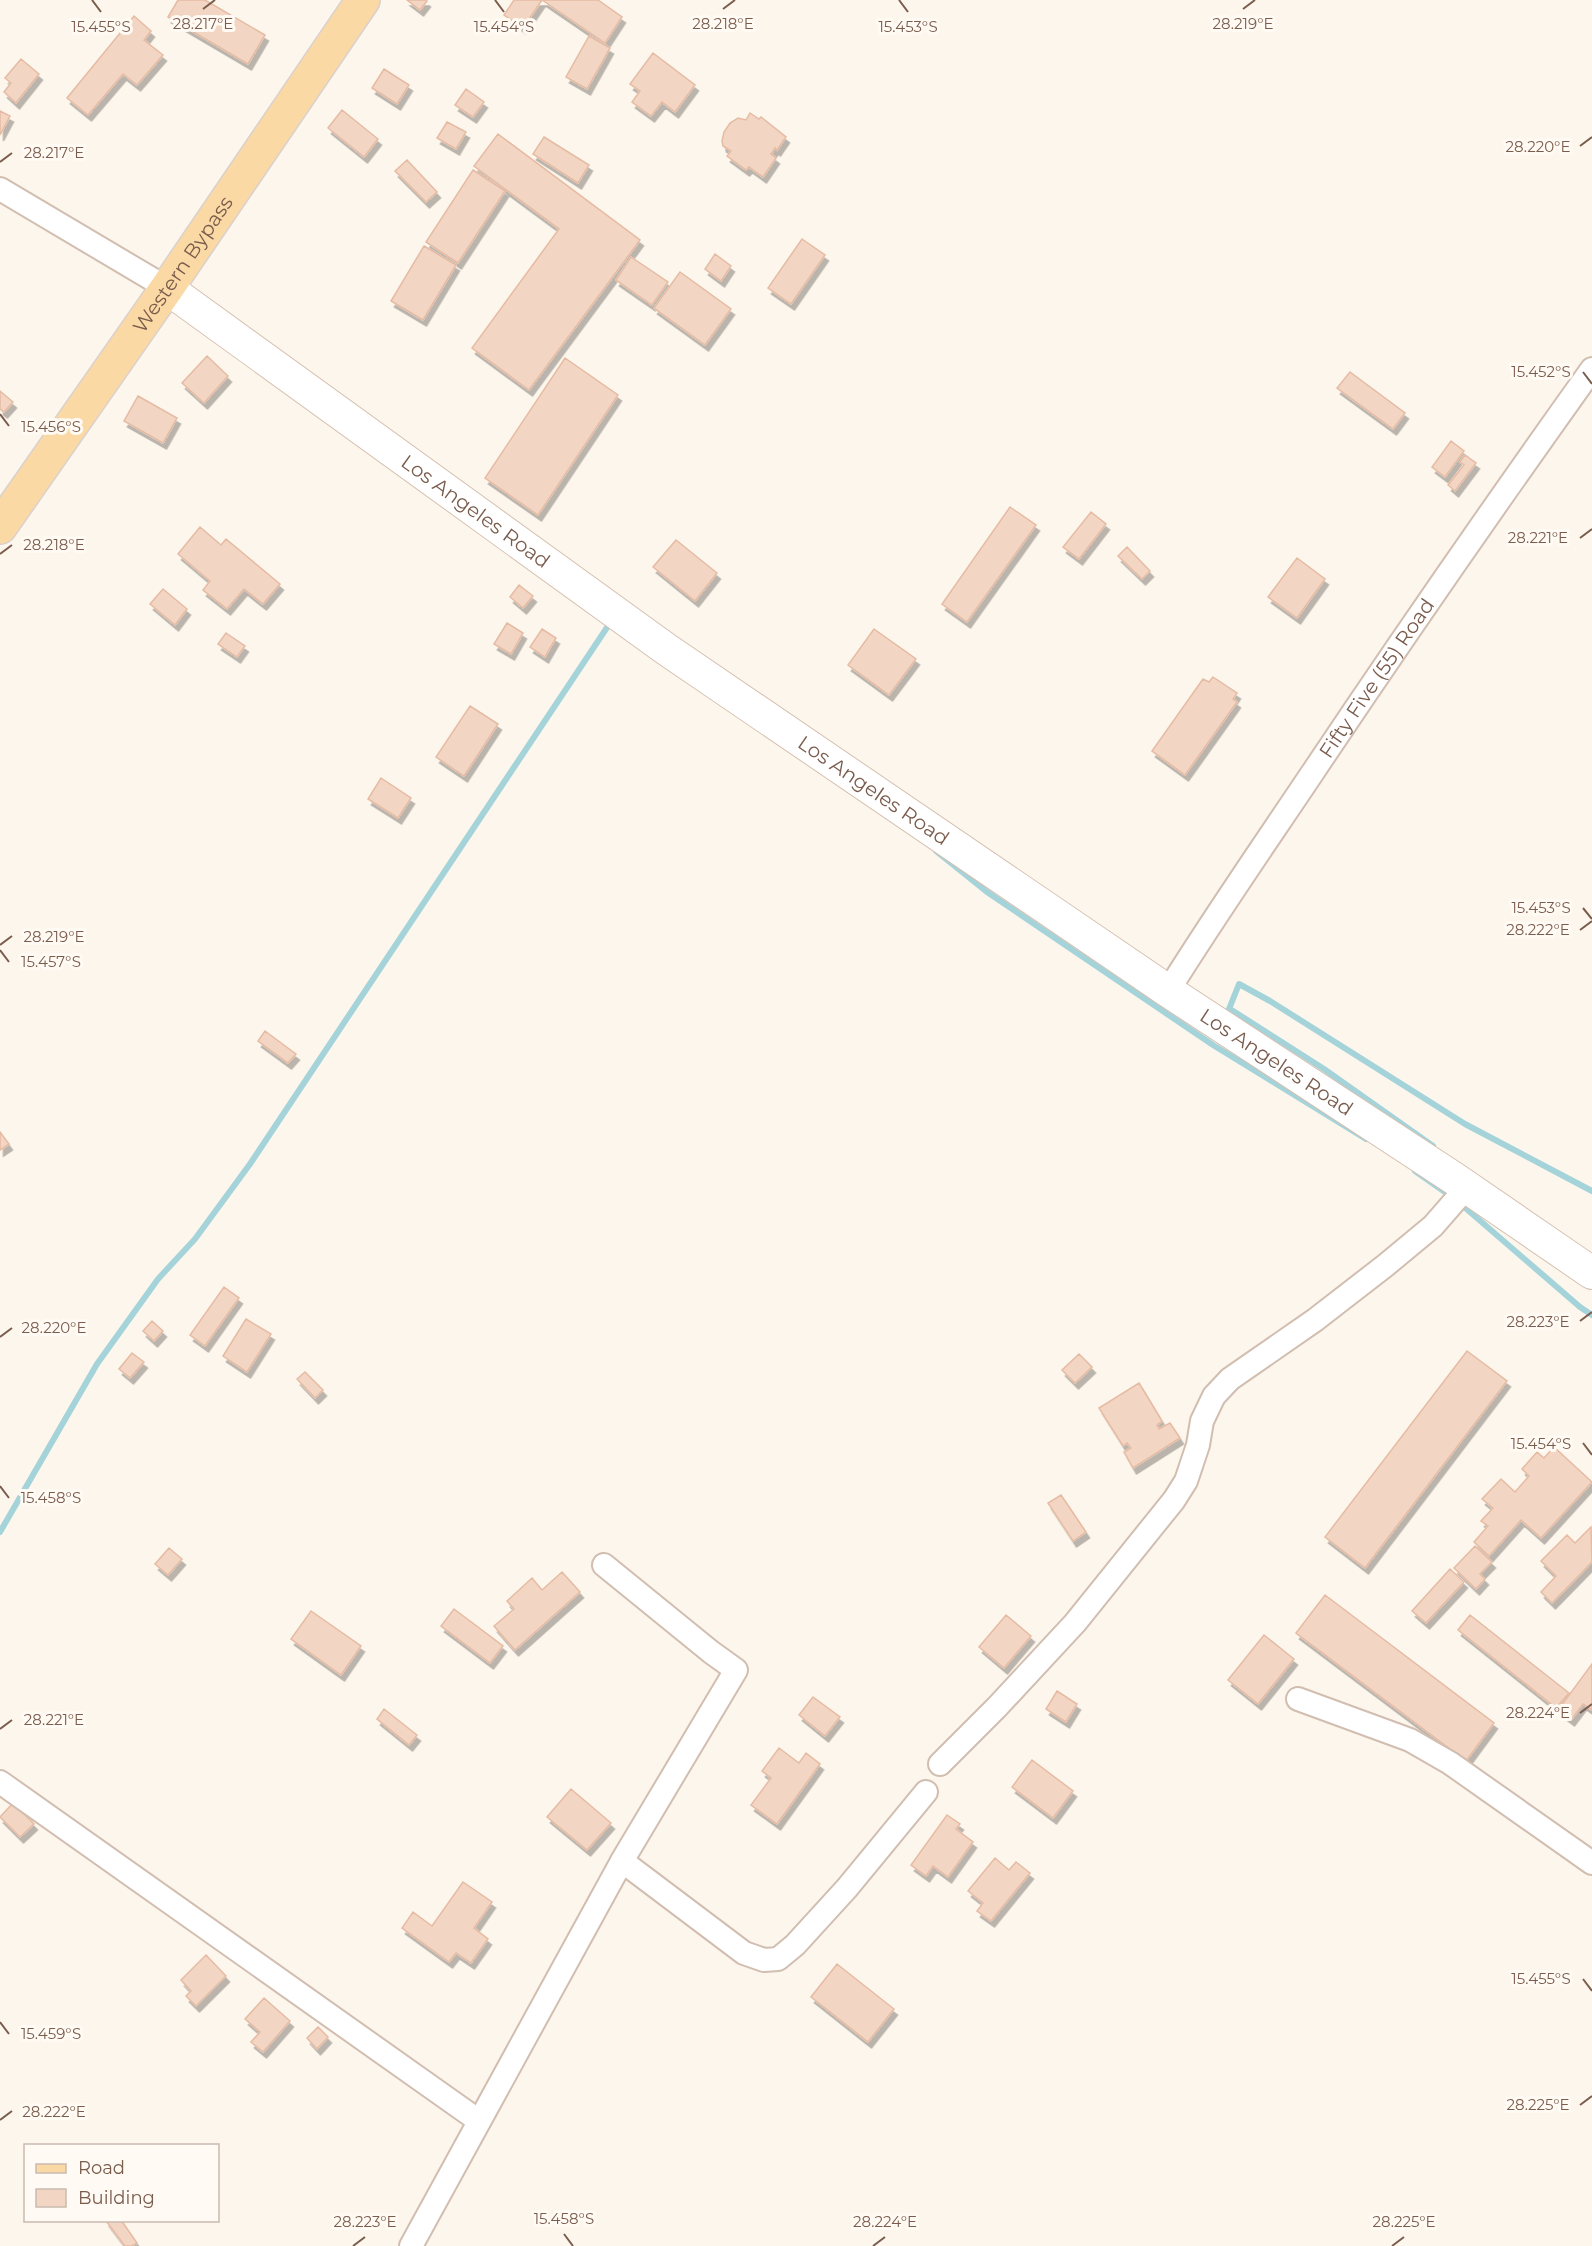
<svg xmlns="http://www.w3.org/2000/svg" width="1592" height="2246" font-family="Montserrat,sans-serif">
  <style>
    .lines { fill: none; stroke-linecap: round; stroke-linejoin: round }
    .stream { stroke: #a5d3da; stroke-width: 6 }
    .building { fill: #f3d5c3; stroke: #e6bba3; stroke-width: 1.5; filter: url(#shadow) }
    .minor-casing { stroke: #d1beb0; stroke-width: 26 }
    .secondary-casing { stroke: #d6c0b0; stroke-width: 34 }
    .primary-casing { stroke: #dad1cd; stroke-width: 36 }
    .minor { stroke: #fff; stroke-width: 22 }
    .secondary { stroke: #fff; stroke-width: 32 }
    .primary { stroke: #fbd9a5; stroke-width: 33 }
    .ticks { fill: none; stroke: #7a5c4d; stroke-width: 2 }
    .labels { text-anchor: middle; stroke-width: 6; stroke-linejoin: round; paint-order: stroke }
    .street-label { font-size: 20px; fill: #7a5c4d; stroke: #fffaf3 }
    .ticks-label { font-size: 15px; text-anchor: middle; fill: #7a5c4d; stroke: #fffaf3; stroke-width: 6; stroke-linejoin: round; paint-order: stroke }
  </style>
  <defs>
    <filter id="shadow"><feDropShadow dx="3.5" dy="6" stdDeviation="0" flood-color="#0004"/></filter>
  </defs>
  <rect width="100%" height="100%" fill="#fdf6ec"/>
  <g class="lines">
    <path class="stream" d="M 936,851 L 987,892 L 1213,1045 L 1366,1139
      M 1230,1009 L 1324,1069 L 1433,1146
      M 1225,1019 L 1239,984 L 1270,1001 L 1465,1124 L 1592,1191
      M 1415,1171 L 1455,1199 L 1580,1307 L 1592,1315
      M 0,1532 L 97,1364 L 158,1279 L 195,1239 L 250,1164 L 612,620"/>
  </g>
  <path class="building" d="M 178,0 L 205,0 L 265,35 L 248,64 L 168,17 Z
    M 407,0 L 426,0 L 427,1 L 420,10 Z
    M 514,0 L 598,0 L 622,17 L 605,43 L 542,0 L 523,28 L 504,15 Z
    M 134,16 L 151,31 L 144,40 L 163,55 L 137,85 L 123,74 L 88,115 L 67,98 Z
    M 589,36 L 610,48 L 587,89 L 566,77 Z
    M 653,53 L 695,85 L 675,112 L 662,102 L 651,116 L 632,102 L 640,91 L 630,84 Z
    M 21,59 L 39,74 L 16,103 L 4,92 L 11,83 L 5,78 Z
    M 384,69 L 409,85 L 397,104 L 372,88 Z
    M 466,89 L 484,102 L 473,117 L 455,105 Z
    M 342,110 L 378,139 L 364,157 L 328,128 Z
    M 0,111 L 10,116 L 0,135 Z
    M 750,113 L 759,119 L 761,117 L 786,137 L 777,150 L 775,148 L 771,154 L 776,158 L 763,177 L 749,167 L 746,170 L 727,156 L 731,151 L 723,146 L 722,141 L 724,132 L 730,123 L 738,118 L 746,120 Z
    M 447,122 L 466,132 L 456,149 L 437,138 Z
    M 498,134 L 640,240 L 529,390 L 472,348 L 559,229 L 474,166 Z
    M 544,137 L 589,165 L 578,183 L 533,154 Z
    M 407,160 L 437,192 L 426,202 L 395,171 Z
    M 473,170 L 505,191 L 458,263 L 426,242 Z
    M 802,239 L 825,255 L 791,304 L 768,288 Z
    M 424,246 L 456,265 L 423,320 L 391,301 Z
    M 715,254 L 731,266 L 721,281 L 705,269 Z
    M 631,257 L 668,282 L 652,305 L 616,280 Z
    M 680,272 L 731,309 L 705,345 L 654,308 Z
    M 207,356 L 228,376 L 204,403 L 182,383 Z
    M 565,358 L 618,395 L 538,515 L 485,478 Z
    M 1350,372 L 1405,413 L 1393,429 L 1337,388 Z
    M 0,391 L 13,402 L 4,412 L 0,409 Z
    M 138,396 L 177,418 L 163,443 L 124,421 Z
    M 1451,441 L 1464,451 L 1445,477 L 1432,467 Z
    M 1465,455 L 1476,463 L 1455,491 L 1448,485 L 1464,465 L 1460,462 Z
    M 1010,507 L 1036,525 L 967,622 L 942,604 Z
    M 1091,512 L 1106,524 L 1079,559 L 1063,547 Z
    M 200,527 L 221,545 L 226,539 L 280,584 L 263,604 L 244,589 L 227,609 L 203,590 L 210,581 L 178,554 Z
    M 676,540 L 717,573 L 695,601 L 653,567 Z
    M 1127,547 L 1150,571 L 1142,579 L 1118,556 Z
    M 1297,558 L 1325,579 L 1297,618 L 1268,597 Z
    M 519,585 L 533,596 L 523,608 L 510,597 Z
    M 163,589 L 187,609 L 175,625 L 150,604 Z
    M 507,623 L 523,633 L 511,654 L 494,644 Z
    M 542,629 L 556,638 L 545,657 L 530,647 Z
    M 874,629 L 916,659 L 889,695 L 848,665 Z
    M 226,633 L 245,646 L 237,657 L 218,644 Z
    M 1213,677 L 1237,693 L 1233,699 L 1237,702 L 1185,775 L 1152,751 L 1203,679 L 1209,682 Z
    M 470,706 L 498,724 L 464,776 L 436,757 Z
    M 381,778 L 411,798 L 398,818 L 368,799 Z
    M 265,1031 L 296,1054 L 288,1063 L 258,1041 Z
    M 0,1132 L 9,1144 L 0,1150 Z
    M 224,1287 L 239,1298 L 205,1346 L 190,1335 Z
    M 246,1319 L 271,1334 L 247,1372 L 223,1356 Z
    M 152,1321 L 163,1331 L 154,1341 L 143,1331 Z
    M 1467,1351 L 1507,1381 L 1365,1568 L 1325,1537 Z
    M 132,1353 L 144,1362 L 130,1378 L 119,1369 Z
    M 1079,1354 L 1092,1367 L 1075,1383 L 1062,1370 Z
    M 305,1372 L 323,1390 L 315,1398 L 297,1379 Z
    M 1139,1383 L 1162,1421 L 1157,1425 L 1159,1429 L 1170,1423 L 1180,1438 L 1133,1468 L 1124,1452 L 1131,1448 L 1127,1443 L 1123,1446 L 1099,1408 Z
    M 1554,1447 L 1592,1482 L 1541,1538 L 1521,1520 L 1489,1556 L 1474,1542 L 1488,1526 L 1481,1521 L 1493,1508 L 1482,1499 L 1501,1479 L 1515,1492 L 1529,1476 L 1522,1469 L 1537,1452 L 1544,1458 Z
    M 1061,1495 L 1086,1532 L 1073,1541 L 1048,1503 Z
    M 1591,1527 L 1592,1562 L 1552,1603 L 1541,1592 L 1556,1576 L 1541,1561 L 1567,1535 L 1575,1543 Z
    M 1475,1546 L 1492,1562 L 1480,1574 L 1485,1579 L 1476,1589 L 1454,1568 Z
    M 169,1548 L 182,1559 L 168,1575 L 155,1564 Z
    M 1450,1569 L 1464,1582 L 1426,1623 L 1412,1611 Z
    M 562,1572 L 580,1592 L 515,1650 L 494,1626 L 514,1609 L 507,1601 L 532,1578 L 542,1590 Z
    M 1325,1595 L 1494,1723 L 1466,1761 L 1296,1633 Z
    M 454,1609 L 503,1646 L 490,1663 L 441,1626 Z
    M 311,1611 L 361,1646 L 341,1675 L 291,1639 Z
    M 1006,1615 L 1031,1636 L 1004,1668 L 979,1647 Z
    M 1470,1615 L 1569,1693 L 1556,1708 L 1458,1630 Z
    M 1264,1635 L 1294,1659 L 1258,1704 L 1228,1680 Z
    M 1592,1664 L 1592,1710 L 1583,1704 L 1571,1720 L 1558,1710 Z
    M 1057,1691 L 1077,1704 L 1066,1722 L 1046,1709 Z
    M 813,1697 L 840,1717 L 825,1736 L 799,1715 Z
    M 384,1709 L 417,1735 L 409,1745 L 377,1719 Z
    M 779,1748 L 799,1763 L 806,1753 L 820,1764 L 777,1824 L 751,1805 L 771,1778 L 762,1771 Z
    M 1032,1760 L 1073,1791 L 1053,1818 L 1012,1787 Z
    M 571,1789 L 611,1823 L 587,1850 L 547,1817 Z
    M 13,1803 L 34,1824 L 20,1837 L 0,1817 Z
    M 947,1815 L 960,1824 L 956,1829 L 973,1842 L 948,1877 L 933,1866 L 926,1876 L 911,1865 Z
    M 995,1858 L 1009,1870 L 1016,1862 L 1030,1873 L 991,1921 L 977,1911 L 983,1903 L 968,1891 Z
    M 463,1882 L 492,1902 L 474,1928 L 488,1939 L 471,1963 L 456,1953 L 449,1962 L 402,1928 L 413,1912 L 432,1926 Z
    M 206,1955 L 226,1976 L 196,2006 L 186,1996 L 191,1991 L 181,1980 Z
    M 837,1964 L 894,2009 L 868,2042 L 811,1997 Z
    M 264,1998 L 290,2021 L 263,2052 L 251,2042 L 260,2032 L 245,2019 Z
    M 318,2027 L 328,2037 L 317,2049 L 307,2038 Z
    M 121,2220 L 137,2243 L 132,2246 L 125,2246 L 106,2221 Z"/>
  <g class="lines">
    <g class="minor-casing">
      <g id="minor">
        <path d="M 0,189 L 167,288"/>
        <path id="s1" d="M 1168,991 C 1214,917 1264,845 1313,772 C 1404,636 1497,502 1592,369"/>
        <path d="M 1298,1699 L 1410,1740 L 1450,1763 L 1592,1863"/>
        <path d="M 940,1764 L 997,1707 L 1075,1623 L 1174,1500 L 1186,1481 L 1198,1445 L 1202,1421 L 1214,1396 L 1230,1379 L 1315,1320 L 1386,1265 L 1433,1226 L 1467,1187"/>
        <path d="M 0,1782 L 479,2121"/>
        <path d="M 622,1861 L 744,1953 L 764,1960 L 778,1959 L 795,1945 L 847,1888 L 926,1792"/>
        <path d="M 411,2246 L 622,1861 L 736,1670 L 711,1652 L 604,1565"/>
      </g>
    </g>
    <g class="secondary-casing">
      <g id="secondary">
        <path id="s2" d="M 167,288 L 666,649 L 1168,991 L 1455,1179 L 1592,1273"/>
      </g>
    </g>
    <g class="primary-casing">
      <g id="primary">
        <path id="s3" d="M 0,527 L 167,288 L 363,0"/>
      </g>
    </g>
    <use href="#minor" class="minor"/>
    <use href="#secondary" class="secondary"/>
    <use href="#primary" class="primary"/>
  </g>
  <path class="ticks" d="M 92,0 L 101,12M 495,0 L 504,12M 899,0 L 908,12M 203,9 L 215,0M 723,9 L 735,0M 1243,9 L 1255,0M 1580,146 L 1592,137M 0,162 L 12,153M 1583,372 L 1592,384M 0,414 L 9,426M 1580,538 L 1592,529M 0,554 L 12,545M 1583,908 L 1592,919M 1580,930 L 1592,921M 0,945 L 12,936M 0,950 L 9,962M 1580,1321 L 1592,1312M 0,1337 L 12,1328M 1583,1443 L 1592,1455M 0,1486 L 9,1498M 1580,1713 L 1592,1704M 0,1729 L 12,1720M 1583,1979 L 1592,1991M 0,2022 L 9,2034M 1580,2105 L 1592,2096M 0,2120 L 12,2111M 564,2234 L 573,2246M 353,2246 L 365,2237M 873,2246 L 885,2237M 1392,2246 L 1404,2237"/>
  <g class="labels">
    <g class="street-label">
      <text dy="7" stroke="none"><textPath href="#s3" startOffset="320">Western Bypass</textPath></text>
      <text dy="7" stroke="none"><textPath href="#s2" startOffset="381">Los Angeles Road</textPath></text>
      <text dy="7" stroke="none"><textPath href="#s1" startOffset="376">Fifty Five (55) Road</textPath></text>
      <text dy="7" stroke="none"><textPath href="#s2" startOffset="867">Los Angeles Road</textPath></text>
      <text dy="7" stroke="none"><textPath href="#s2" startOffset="1353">Los Angeles Road</textPath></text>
    </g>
  </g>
  <g class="ticks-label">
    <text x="203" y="29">28.217°E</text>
    <text x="723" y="29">28.218°E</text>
    <text x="1243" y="29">28.219°E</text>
    <text x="101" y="32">15.455°S</text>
    <text x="504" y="32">15.454°S</text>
    <text x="908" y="32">15.453°S</text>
    <text x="1538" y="152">28.220°E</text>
    <text x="54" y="158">28.217°E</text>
    <text x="1541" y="377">15.452°S</text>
    <text x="51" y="432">15.456°S</text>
    <text x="1538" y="543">28.221°E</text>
    <text x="54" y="550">28.218°E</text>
    <text x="1541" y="913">15.453°S</text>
    <text x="1538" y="935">28.222°E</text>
    <text x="54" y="942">28.219°E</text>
    <text x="51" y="967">15.457°S</text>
    <text x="1538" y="1327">28.223°E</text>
    <text x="54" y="1333">28.220°E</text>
    <text x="1541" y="1449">15.454°S</text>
    <text x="51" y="1503">15.458°S</text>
    <text x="1538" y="1718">28.224°E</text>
    <text x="54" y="1725">28.221°E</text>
    <text x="1541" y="1984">15.455°S</text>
    <text x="51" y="2039">15.459°S</text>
    <text x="1538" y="2110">28.225°E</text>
    <text x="54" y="2117">28.222°E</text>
    <text x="564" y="2224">15.458°S</text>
    <text x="365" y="2227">28.223°E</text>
    <text x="885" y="2227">28.224°E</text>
    <text x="1404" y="2227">28.225°E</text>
  </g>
  <rect x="24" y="2144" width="195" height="78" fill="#fffaf3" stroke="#cabbb1" stroke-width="1.5"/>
  <rect x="36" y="2164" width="30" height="9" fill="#fbd9a5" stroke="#cabbb1" stroke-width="1.5"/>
  <text x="78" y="2174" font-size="18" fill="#7a5c4d">Road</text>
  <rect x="36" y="2189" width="30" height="18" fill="#f3d5c3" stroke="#cabbb1" stroke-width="1.5"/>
  <text x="78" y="2204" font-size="18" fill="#7a5c4d">Building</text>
</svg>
